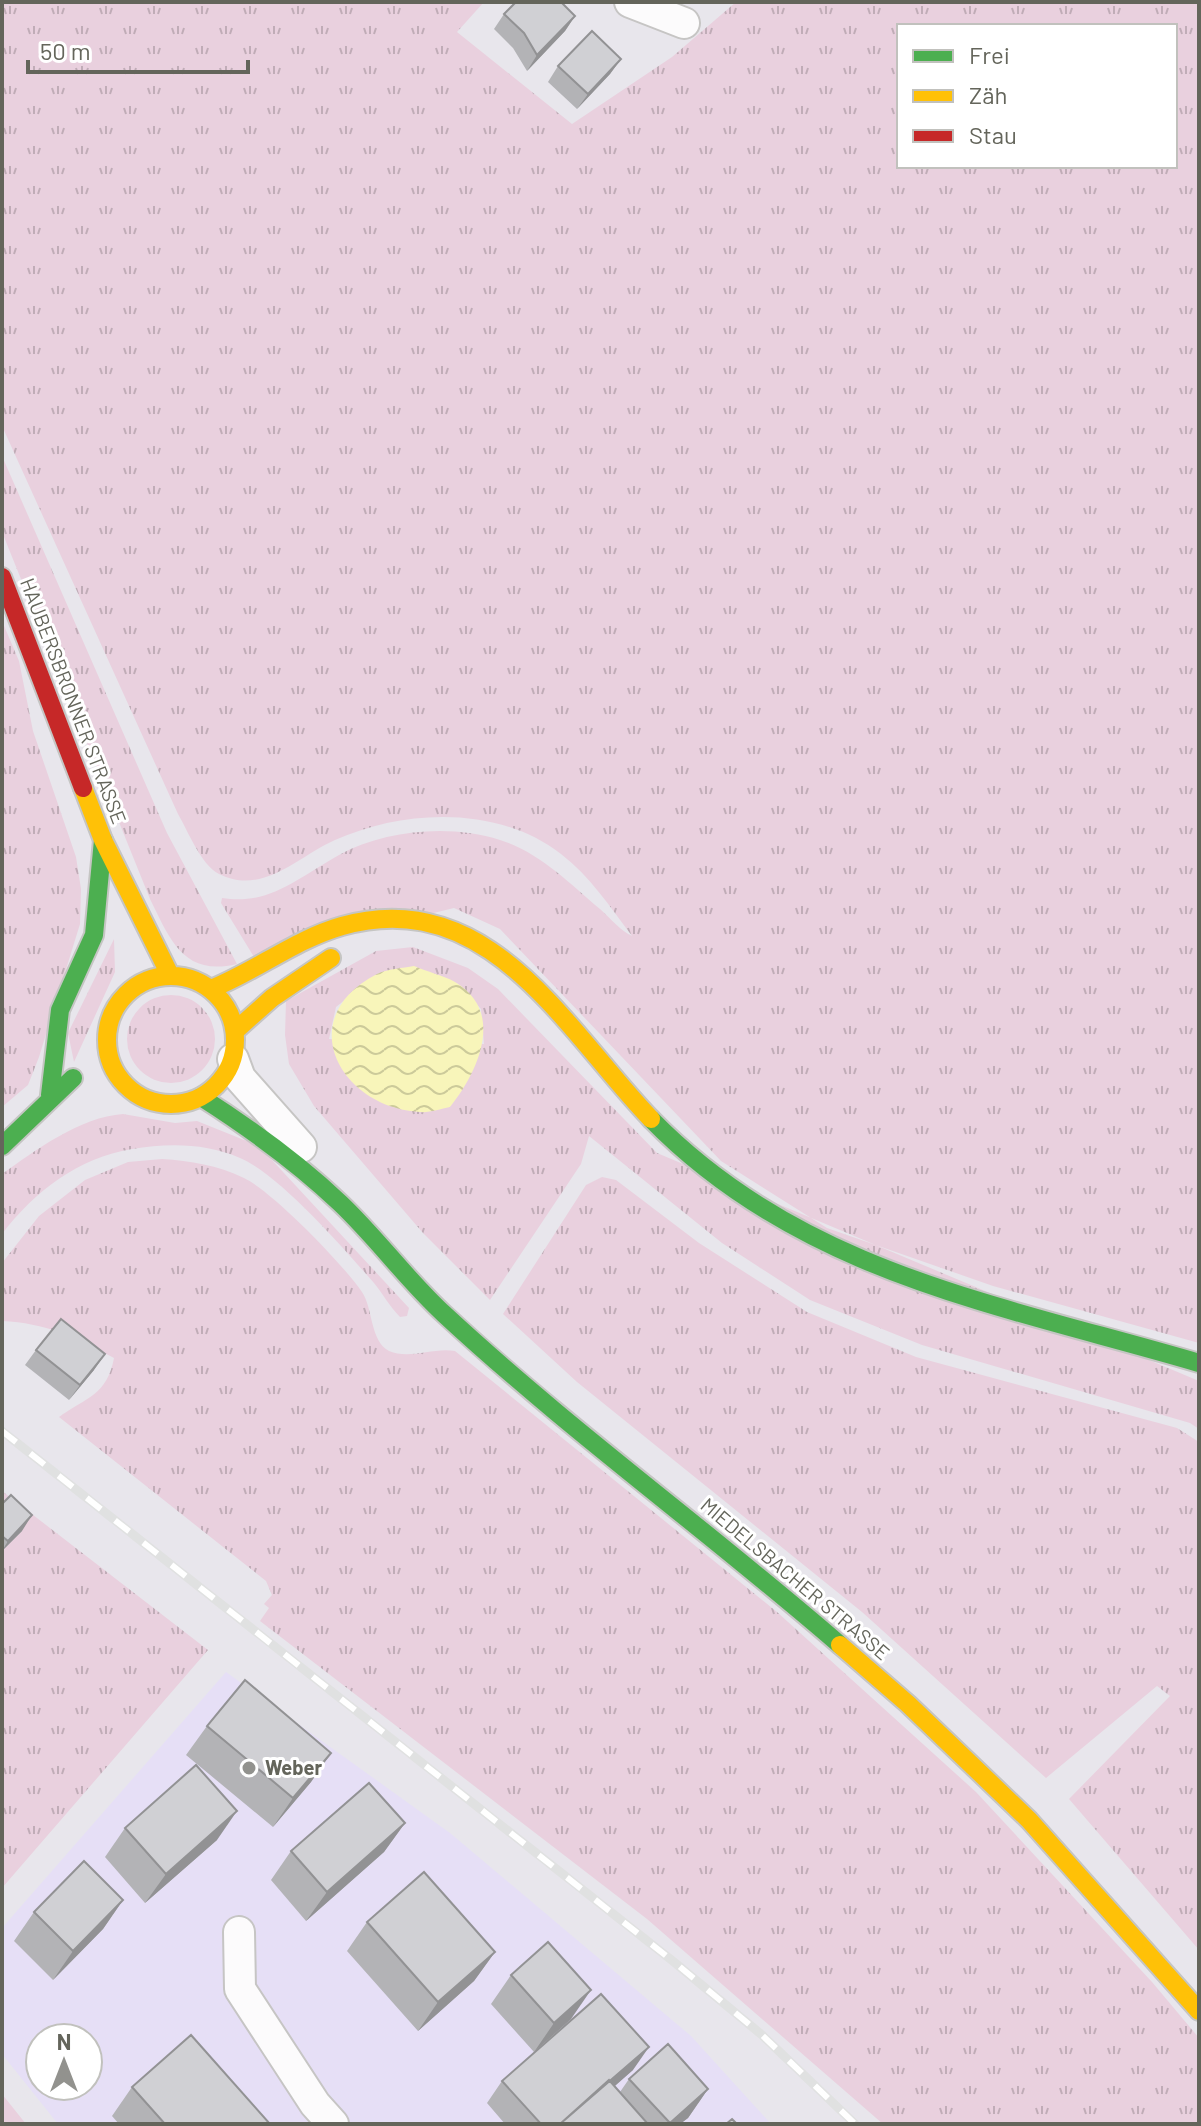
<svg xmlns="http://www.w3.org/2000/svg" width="1201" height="2126" font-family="Barlow,sans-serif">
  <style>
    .commercial { fill: #e6dff6; fill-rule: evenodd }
    .grass { fill: url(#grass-tufts); fill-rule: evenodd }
    .water { fill: url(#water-waves) }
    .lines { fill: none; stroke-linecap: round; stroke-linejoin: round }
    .street-casing { stroke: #c6c5c4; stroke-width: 34 }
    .fast-casing { stroke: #c5c5c3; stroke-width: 22 }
    .slow-casing { stroke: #c5c5c3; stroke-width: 22 }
    .jam-casing { stroke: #c5c5c3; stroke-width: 22 }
    .street { stroke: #fcfbfc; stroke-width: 30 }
    .fast { stroke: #4caf50; stroke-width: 18 }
    .slow { stroke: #ffc107; stroke-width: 18 }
    .jam { stroke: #c62828; stroke-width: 18 }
    .rail-casing { stroke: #e0e1e1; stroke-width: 9 }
    .rail { stroke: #fff; stroke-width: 6; stroke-dasharray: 18; stroke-linecap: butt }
    .wall { fill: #b3b3b6 }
    .shaded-wall { fill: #929294 }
    .building { fill: #d0d0d4; stroke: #929294; stroke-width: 2 }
    .poi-dot { fill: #92928e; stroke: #fff; stroke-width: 3 }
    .labels { text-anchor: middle; stroke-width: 6; stroke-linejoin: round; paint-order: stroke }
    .street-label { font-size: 20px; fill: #64655b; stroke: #fff }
    .poi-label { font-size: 20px; font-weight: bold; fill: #64655b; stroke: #fff; text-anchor: start }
  </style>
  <defs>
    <pattern id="grass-tufts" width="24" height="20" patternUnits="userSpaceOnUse" patternTransform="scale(2)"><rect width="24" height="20" fill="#e9d0de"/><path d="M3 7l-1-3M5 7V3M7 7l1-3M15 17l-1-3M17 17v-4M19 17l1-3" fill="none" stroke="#c0acb7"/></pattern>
    <pattern id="water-waves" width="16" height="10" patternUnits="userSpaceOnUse" patternTransform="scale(2)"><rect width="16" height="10" fill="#f8f5ba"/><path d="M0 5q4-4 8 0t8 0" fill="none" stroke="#ccca9a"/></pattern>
  </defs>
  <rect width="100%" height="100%" fill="#e8e6ec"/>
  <path class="commercial" d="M 226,1672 L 450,1833 L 691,2036 L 771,2124 L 58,2124 L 2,2054 L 2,1928 ZM 40,2038 L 88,2038 L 88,2086 L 40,2086 Z"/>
  <path class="grass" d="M 2,2 L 484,2 L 457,32 L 572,124 L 672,57 L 736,2 L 1199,2 L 1199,1343 L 993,1286 L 827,1228 L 721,1161 L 500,929 L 454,908 L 254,957 L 221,903 L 222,898 C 270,906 299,877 339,855 C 385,830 450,824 500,840 C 539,852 569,883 600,909 C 610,918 621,931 632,936 C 610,907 590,876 561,854 C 498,805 404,809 335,840 C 297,857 263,896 219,874 C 201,865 188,831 178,814 L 2,426 ZM 899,26 L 1175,26 L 1175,166 L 899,166 Z
    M 2,456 L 167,833 L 237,964 C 183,977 170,939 150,899 L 2,532 Z
    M 2,621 L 19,661 L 33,731 L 76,857 L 81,889 L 80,924 L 39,1057 L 28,1085 L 2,1107 Z
    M 114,939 L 115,972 L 74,1062 L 68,1033 Z
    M 413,947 L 468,968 L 498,989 L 657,1153 L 1199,1381 L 1199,1429 L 1190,1423 L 922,1345 L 810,1300 L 722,1243 L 589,1136 L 581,1164 L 490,1300 L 423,1233 L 314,1106 L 289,1064 L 285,1035 L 286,1001 L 376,951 ZM 379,973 L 457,983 L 481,1009 L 484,1044 L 329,1039 L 336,1007 Z
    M127 1039a44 44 0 1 1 88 0a44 44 0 1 1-88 0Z
    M 123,1114 L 175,1123 L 197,1121 L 259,1146 L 409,1308 L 407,1316 L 400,1317 C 390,1307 383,1294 374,1283 C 344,1249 280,1175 240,1158 C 206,1143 168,1143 132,1149 C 78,1158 35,1191 2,1234 L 2,1174 C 36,1150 80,1117 123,1114 Z
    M 162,1159 C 191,1161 217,1165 244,1178 C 273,1192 343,1264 362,1292 C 373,1308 370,1341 389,1351 C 410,1360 433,1347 455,1351 L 777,1612 L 976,1792 L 1152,1982 L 1199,2038 L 1199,2124 L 883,2124 L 647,1919 L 260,1621 L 269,1608 L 264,1604 L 272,1595 L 266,1581 L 59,1417 C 87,1397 107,1395 114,1358 C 76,1337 45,1323 2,1321 L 2,1263 L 39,1216 L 85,1180 L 128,1162 Z
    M 602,1177 L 616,1180 L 699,1243 L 807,1312 L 916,1357 L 1177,1428 L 1199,1442 L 1199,1950 L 1069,1799 L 1170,1696 L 1157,1686 L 1046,1778 L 862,1612 L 577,1382 L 503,1314 L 586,1185 Z
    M 2,1491 L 208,1650 L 2,1888 Z
    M 2,2094 L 26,2124 L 2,2124 Z"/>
  <path class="water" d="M 414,966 C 427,972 443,975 455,982 C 506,1012 478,1072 450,1107 C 440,1109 429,1113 420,1112 C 340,1108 291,1018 377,974 C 387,969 403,968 414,966 Z"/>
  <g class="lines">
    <g class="street-casing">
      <path id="street" d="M 630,2 L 684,23
        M 233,1059 L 240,1078 L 301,1147
        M 239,1932 L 240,1989 L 315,2104 L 333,2124"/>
    </g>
    <g class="fast-casing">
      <path id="fast" d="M 50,1095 L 60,1010 L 94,935 L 103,840
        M 201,1097 C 251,1129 297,1162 340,1203 C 377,1238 407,1280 444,1314 C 570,1431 710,1532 840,1645
        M 651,1119 C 801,1273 1002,1305 1199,1363
        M 2,1146 L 73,1078"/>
    </g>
    <g class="slow-casing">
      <path id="slow" d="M 83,788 L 103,840 L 170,975
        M107 1040a64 64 0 1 1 128 0a64 64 0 1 1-128 0Z
        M 211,989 C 256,971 296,939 342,926 C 490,884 567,1032 651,1119
        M 235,1031 L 272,998 L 331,958
        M 840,1645 L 908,1704 L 1029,1820 L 1199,2011"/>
    </g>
    <g class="jam-casing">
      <path id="jam" d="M 2,577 L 83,788"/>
    </g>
    <use href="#street" class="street"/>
    <use href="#fast" class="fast"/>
    <use href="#slow" class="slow"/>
    <use href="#jam" class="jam"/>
    <g class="rail-casing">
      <path id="rail" d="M 2,1431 L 674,1962 L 762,2035 L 855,2124"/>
    </g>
    <use href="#rail" class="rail"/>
  </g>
  <path class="wall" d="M 504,14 L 575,16 L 565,31 L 527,71 L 513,48 L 494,29 Z
    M 621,59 L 610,74 L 577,109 L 548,82 L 558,66 Z
    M 36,1350 L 94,1370 L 69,1400 L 25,1365 Z
    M 2,1504 L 22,1531 L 2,1551 Z
    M 207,1726 L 331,1753 L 311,1782 L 273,1827 L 186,1755 Z
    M 405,1823 L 384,1852 L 306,1921 L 271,1880 L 291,1851 Z
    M 125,1828 L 217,1840 L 145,1903 L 105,1857 Z
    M 123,1900 L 103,1929 L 53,1980 L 14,1941 L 34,1912 Z
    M 367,1922 L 495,1952 L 474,1981 L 418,2031 L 347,1951 Z
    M 511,1975 L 571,2019 L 534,2052 L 491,2004 Z
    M 633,2070 L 614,2086 L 620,2092 L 629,2079 L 708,2089 L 688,2118 L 680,2124 L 505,2124 L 487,2103 L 502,2081 Z
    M 132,2087 L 270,2124 L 119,2124 L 112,2116 Z"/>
  <path class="shaded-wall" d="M 575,16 L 565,31 L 527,71 L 537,55 Z
    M 621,59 L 610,74 L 577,109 L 588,94 Z
    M 105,1354 L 94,1370 L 69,1400 L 80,1385 Z
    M 32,1515 L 22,1531 L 2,1551 L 8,1541 Z
    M 331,1753 L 311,1782 L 273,1827 L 293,1798 Z
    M 237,1811 L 217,1840 L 145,1903 L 166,1874 Z
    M 405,1823 L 384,1852 L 306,1921 L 327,1892 Z
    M 123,1900 L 103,1929 L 53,1980 L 73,1951 Z
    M 495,1952 L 474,1981 L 418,2031 L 438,2002 Z
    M 591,1990 L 571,2019 L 534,2052 L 554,2023 Z
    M 649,2047 L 633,2070 L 572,2124 L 562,2124 Z
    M 708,2089 L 688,2118 L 680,2124 L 669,2124 Z"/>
  <path class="building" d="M 516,2 L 561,2 L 575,16 L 537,55 L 524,33 L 504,14 Z
    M 592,31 L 621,59 L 588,94 L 558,66 Z
    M 61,1319 L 105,1354 L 80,1385 L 36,1350 Z
    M 11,1495 L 32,1515 L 8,1541 L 2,1536 L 2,1504 Z
    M 245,1680 L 331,1753 L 293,1798 L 207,1726 Z
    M 196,1765 L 237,1811 L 166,1874 L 125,1828 Z
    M 369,1783 L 405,1823 L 327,1892 L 291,1851 Z
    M 84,1861 L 123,1900 L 73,1951 L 34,1912 Z
    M 424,1872 L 495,1952 L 438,2002 L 367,1922 Z
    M 548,1942 L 591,1990 L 554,2023 L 511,1975 Z
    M 601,1994 L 649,2047 L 560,2124 L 541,2124 L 502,2081 Z
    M 191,2035 L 270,2124 L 165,2124 L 132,2087 Z
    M 668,2044 L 708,2089 L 670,2123 L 629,2079 Z
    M 609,2080 L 648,2124 L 560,2124 Z
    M 732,2119 L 737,2124 L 726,2124 Z"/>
  <circle class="poi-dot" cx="249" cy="1768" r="8"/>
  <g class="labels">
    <g class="street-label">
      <text transform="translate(73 701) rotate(69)" y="7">HAUBERSBRONNER STRASSE</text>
      <text transform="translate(795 1579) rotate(40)" y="7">MIEDELSBACHER STRASSE</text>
    </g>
    <g class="poi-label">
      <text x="265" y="1775">Weber</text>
    </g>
  </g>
  <rect width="1201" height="2126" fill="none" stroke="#64655b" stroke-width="8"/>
  <rect x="897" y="24" width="280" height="144" fill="#ffffff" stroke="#c1c1bd" stroke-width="2"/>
  <rect x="913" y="50" width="40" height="12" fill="#4caf50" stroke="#c1c1bd" stroke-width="2"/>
  <text x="969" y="64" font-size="24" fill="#64655b">Frei</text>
  <rect x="913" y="90" width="40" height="12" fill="#ffc107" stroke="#c1c1bd" stroke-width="2"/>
  <text x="969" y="104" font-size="24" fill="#64655b">Zäh</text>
  <rect x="913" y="130" width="40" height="12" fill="#c62828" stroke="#c1c1bd" stroke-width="2"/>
  <text x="969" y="144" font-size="24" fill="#64655b">Stau</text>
  <g transform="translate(64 2062)"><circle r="38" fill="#ffffff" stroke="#c1c1bd" stroke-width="2"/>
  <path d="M0-6L14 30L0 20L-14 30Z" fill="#92928e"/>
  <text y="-12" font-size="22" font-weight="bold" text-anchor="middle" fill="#64655b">N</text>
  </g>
  <path d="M28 60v12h220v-12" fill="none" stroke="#64655b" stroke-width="4"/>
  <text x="40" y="60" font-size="24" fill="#64655b" stroke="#ffffff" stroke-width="6" paint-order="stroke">50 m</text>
</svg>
